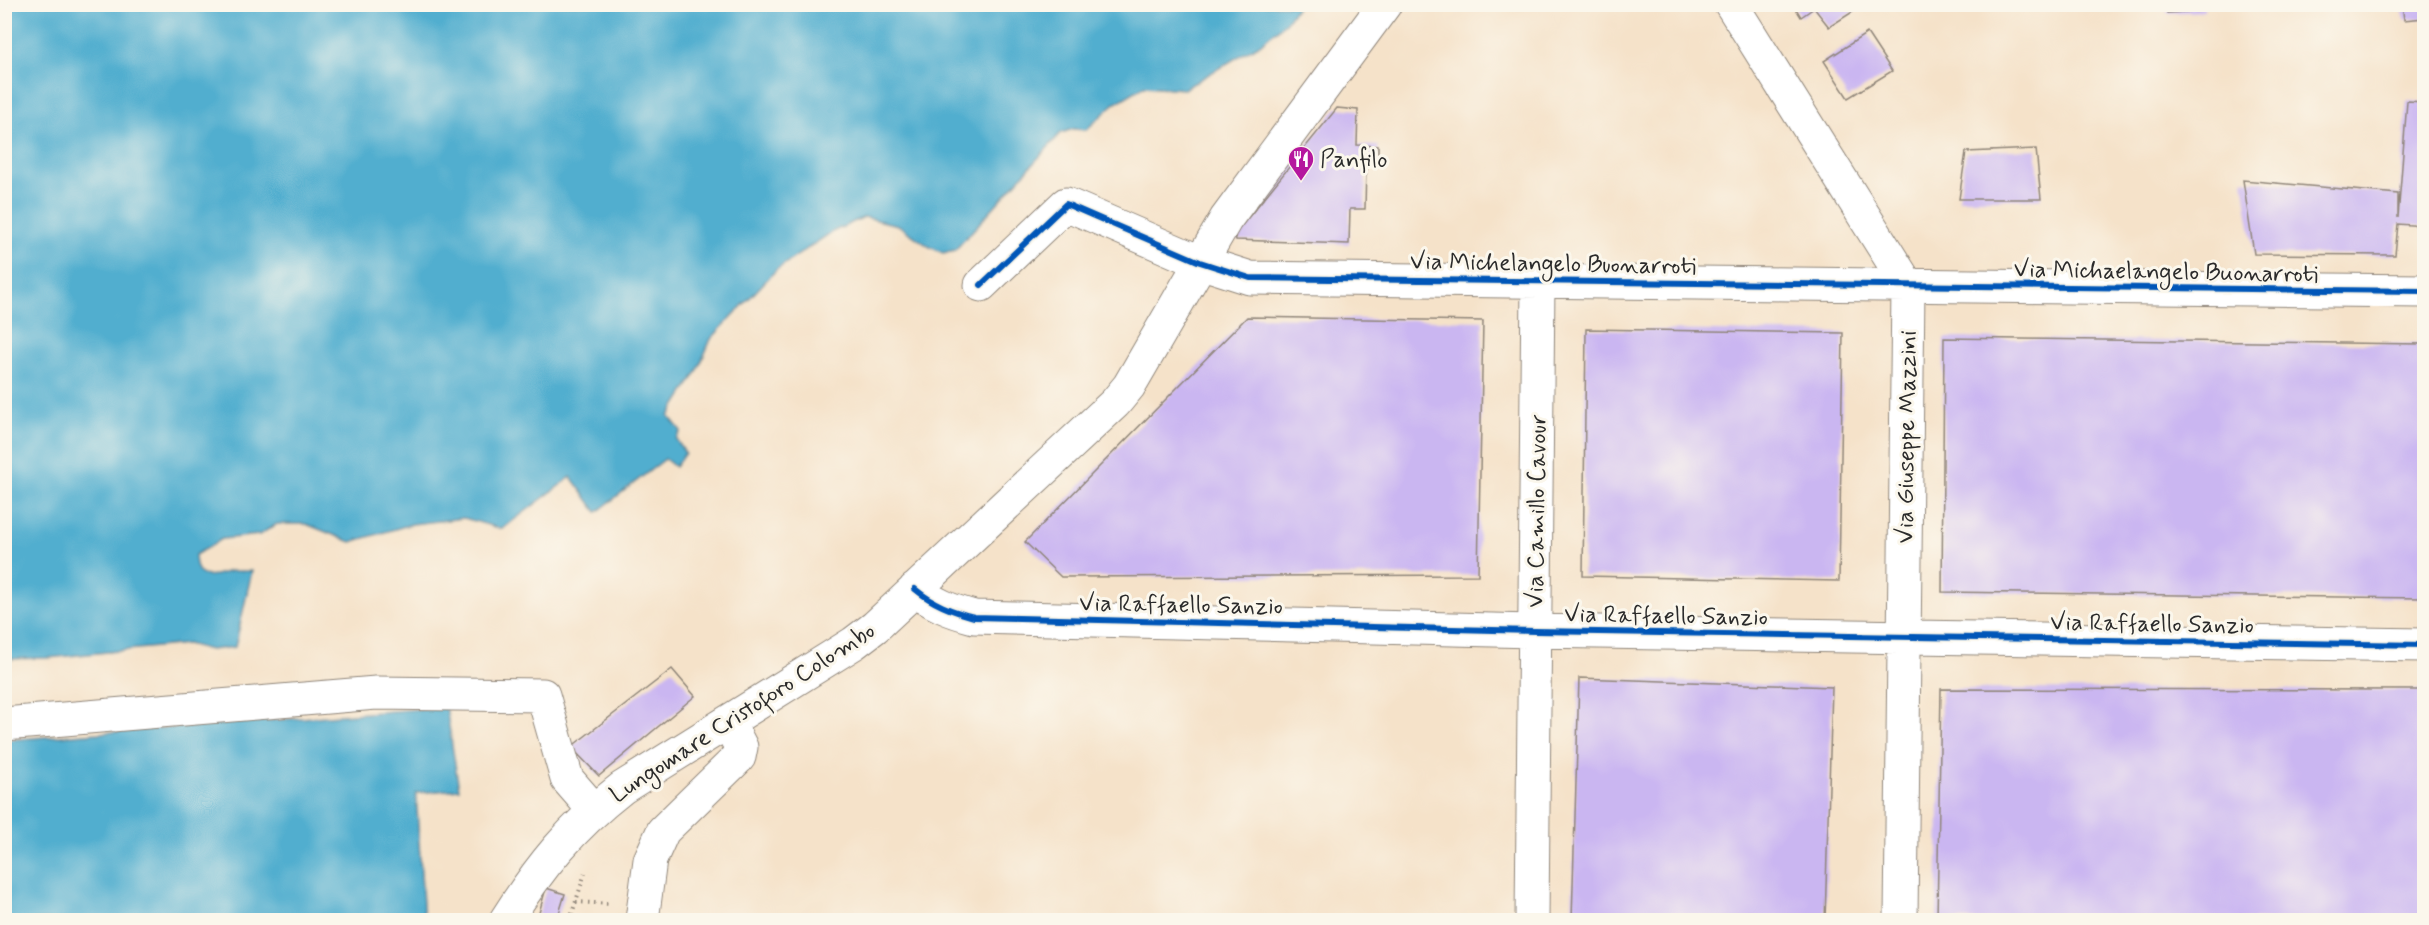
<svg xmlns="http://www.w3.org/2000/svg" width="2429" height="925" font-family="Mynerve,sans-serif">
  <style>
    .water { fill: #51aecf; stroke: #3e6c7d; stroke-width: 1.5 }
    .building { fill: #cab6f1 }
    .lines { fill: none; stroke-linecap: round; stroke-linejoin: round }
    .minor-casing { stroke: #90867a; stroke-width: 35 }
    .path { stroke: #90867a; stroke-width: 4; stroke-dasharray: 1.5 4.5; stroke-linecap: butt }
    .minor { stroke: #fff; stroke-width: 33 }
    .cycleway-casing { stroke: #fbf7ec; stroke-width: 10 }
    .cycleway { stroke: #0057b8; stroke-width: 6 }
    .labels { text-anchor: middle; stroke-width: 6; stroke-linejoin: round; paint-order: stroke }
    .poi-label { font-size: 24px; fill: #2b2b2b; stroke: #fbf7ec; text-anchor: start }
    .street-label { font-size: 24px; fill: #2b2b2b; stroke: #fbf7ec }
  </style>
  <rect width="100%" height="100%" fill="#fbf7ec"/>
  <filter id="ink" filterUnits="userSpaceOnUse"><feTurbulence type="fractalNoise" baseFrequency=".0167" numOctaves="2"/><feDisplacementMap in="SourceGraphic" scale="12" xChannelSelector="R" yChannelSelector="G"/><feConvolveMatrix kernelMatrix="1 2 1 2 8 2 1 2 1" color-interpolation-filters="sRGB"/></filter>
  <filter id="wash" filterUnits="userSpaceOnUse"><feTurbulence type="fractalNoise" baseFrequency=".008" numOctaves="4" result="noise"/><feDisplacementMap in="SourceGraphic" scale="24" xChannelSelector="R" yChannelSelector="G"/><feGaussianBlur stdDeviation="1.35" result="paint"/><feColorMatrix in="noise" values="0 0 0 0 0 0 0 0 0 0 0 0 0 0 0 0 0 1.4 0 .05"/><feComposite in="paint" operator="in"/></filter>
  <g filter="url(#wash)">
    <rect width="100%" height="100%" fill="#f5e2c9"/>
    <path class="water" d="M 4,5 L 5,4 L 1298,5 L 1285,23 L 1260,44 L 1184,89 L 1144,86 L 1114,104 L 1086,130 L 1073,129 L 1061,133 L 955,250 L 943,253 L 930,247 L 898,225 L 864,217 L 832,232 L 776,270 L 711,339 L 697,372 L 669,416 L 681,431 L 676,439 L 685,453 L 675,467 L 665,459 L 597,512 L 571,477 L 502,529 L 464,518 L 412,524 L 351,542 L 306,524 L 277,524 L 259,535 L 222,539 L 195,555 C 196,586 213,574 232,571 C 239,571 245,571 252,571 L 235,647 L 210,650 L 187,644 L 48,658 L 5,659 Z
      M 446,707 L 459,789 L 416,793 L 424,920 L 5,920 L 5,740 Z"/>
    <g id="blocks">
      <path class="building" d="M 1793,4 L 1865,4 L 1829,27 L 1814,8 L 1801,17 Z
        M 2166,4 L 2204,4 L 2204,11 L 2167,13 Z
        M 2402,4 L 2424,4 L 2424,18 L 2404,20 Z
        M 1867,33 L 1892,71 L 1848,98 L 1824,61 Z
        M 2407,101 L 2424,102 L 2424,226 L 2398,224 L 2395,255 L 2254,254 L 2243,180 L 2398,194 L 2398,218 Z
        M 1337,108 L 1358,110 L 1357,145 L 1378,146 L 1378,166 L 1366,166 L 1365,209 L 1350,209 L 1349,244 L 1236,240 L 1235,234 Z
        M 2036,149 L 2041,199 L 1959,199 L 1966,152 Z
        M 1247,317 L 1483,321 L 1478,575 L 1061,577 L 1025,542 Z
        M 1586,329 L 1843,333 L 1839,581 L 1583,576 Z
        M 1944,338 L 2424,344 L 2424,598 L 1942,592 Z
        M 672,669 L 695,696 L 599,776 L 571,747 Z
        M 1579,678 L 1832,687 L 1825,920 L 1572,920 Z
        M 1941,689 L 2424,690 L 2424,920 L 1937,920 Z
        M 546,888 L 565,894 L 557,920 L 537,920 Z"/>
    </g>
  </g>
  <g filter="url(#ink)">
    <use href="#blocks" fill-opacity="0" stroke="#90867a" stroke-width="1.5"/>
    <g class="lines">
      <g class="minor-casing">
        <path id="minor" d="M 1731,4 L 1908,286 L 1901,920
          M 981,285 L 1066,204 L 1200,262 L 1250,278 L 2424,291
          M 915,589 C 933,604 951,611 974,617 L 1535,631 L 2424,645
          M 4,724 L 376,693 L 543,695 L 567,779 L 594,810
          M 506,920 C 540,866 571,828 622,788 L 854,643 L 875,627 L 1115,403 L 1129,386 L 1226,219 L 1385,4
          M 642,920 L 650,860 L 663,831 L 739,757 L 741,747 L 728,722
          M 1532,920 L 1538,281"/>
      </g>
      <path class="path" d="M 576,902 L 611,904
        M 570,920 L 585,873"/>
      <use href="#minor" class="minor"/>
      <g class="cycleway-casing">
        <path id="cycleway" d="M 981,285 L 1066,204 L 1200,262 L 1250,278 L 2424,291
          M 915,589 C 933,604 951,611 974,617 L 1535,631 L 2424,645"/>
      </g>
      <use href="#cycleway" class="cycleway"/>
    </g>
  </g>
  <defs>
    <g id="restaurant-pin" transform="scale(1.35)"><path d="M0 17L-7.5 6A9.5 9.5 0 1 1 7.5 6Z" fill="#b5179e" stroke="#fbf7ec"/><path d="M-5-6h1v4h1v-4h1v4h1v-4h1v5L-1.5 .5V6h-2V.5L-5-1ZM5-6V6H3V1.5H1.5Q1.5-4 5-6Z" fill="#fff"/></g>
  </defs>
  <g fill-rule="evenodd">
    <use href="#restaurant-pin" x="1301" y="159"/>
  </g>
  <g class="labels">
    <g class="poi-label">
      <text x="1320" y="167">Panfilo</text>
    </g>
    <g class="street-label">
      <text transform="translate(1553 263) rotate(1)" y="8">Via Michelangelo Buonarroti</text>
      <text transform="translate(2166 271) rotate(1)" y="8">Via Michaelangelo Buonarroti</text>
      <text transform="translate(1906 437) rotate(-89)" y="8">Via Giuseppe Mazzini</text>
      <text transform="translate(1536 511) rotate(-89)" y="8">Via Camillo Cavour</text>
      <text transform="translate(1181 604) rotate(1)" y="8">Via Raffaello Sanzio</text>
      <text transform="translate(1666 615) rotate(1)" y="8">Via Raffaello Sanzio</text>
      <text transform="translate(2152 623) rotate(1)" y="8">Via Raffaello Sanzio</text>
      <text transform="translate(742 712) rotate(-33)" y="8">Lungomare Cristoforo Colombo</text>
    </g>
  </g>
  <rect width="2429" height="925" fill="none" stroke="#fbf7ec" stroke-width="24"/>
</svg>
